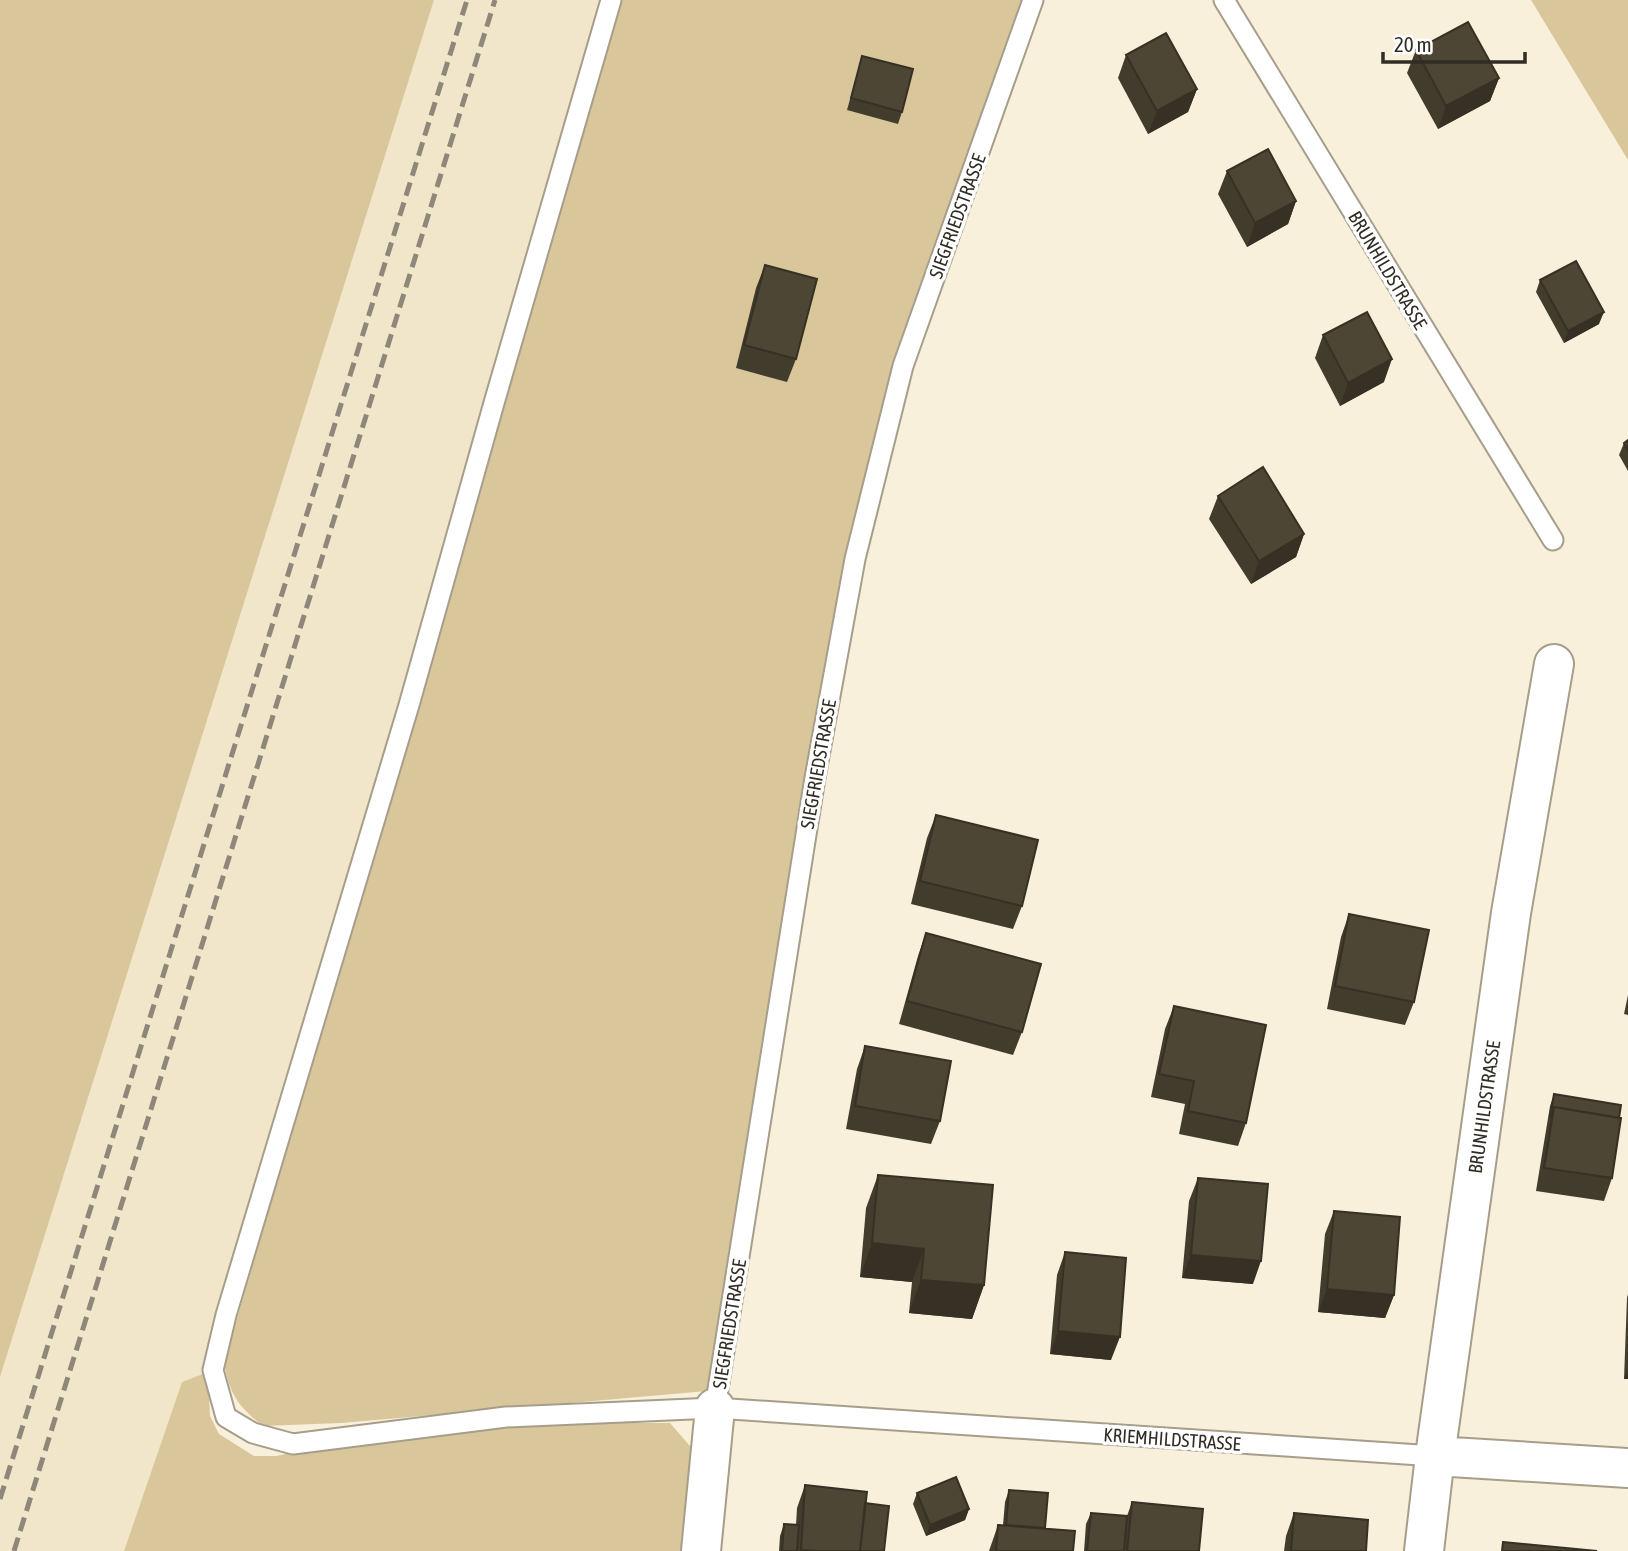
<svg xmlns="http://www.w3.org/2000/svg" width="1628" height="1551" font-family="'Asap Condensed',sans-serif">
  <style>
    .built { fill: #f1e6c9 }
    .green { fill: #d9c79b }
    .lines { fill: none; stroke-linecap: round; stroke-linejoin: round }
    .service-casing { stroke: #a69e8a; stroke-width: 23 }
    .minor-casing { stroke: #a69e8a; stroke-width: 42 }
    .service { stroke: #fff; stroke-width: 19 }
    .minor { stroke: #fff; stroke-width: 38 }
    .rail { stroke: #8f887a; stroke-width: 5; stroke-dasharray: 14 7; stroke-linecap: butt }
    .wall { fill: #423c2d }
    .shaded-wall { fill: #363124 }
    .building { fill: #4d4634; stroke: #363124; stroke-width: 2 }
    .labels { text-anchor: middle; stroke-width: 7; stroke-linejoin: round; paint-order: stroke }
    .street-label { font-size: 19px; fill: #312d25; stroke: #fefefe }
  </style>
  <rect width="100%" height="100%" fill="#f9f0db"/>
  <path class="built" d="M 434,0 L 604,0 L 208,1372 L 182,1382 L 124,1551 L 0,1551 L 0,1377 Z"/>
  <path class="green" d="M 0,0 L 434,0 L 0,1377 Z
    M 619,0 L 1035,0 L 903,366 L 855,559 L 770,1059 L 707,1391 L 341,1423 L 263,1426 C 238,1406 230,1395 224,1363 L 505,404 Z
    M 1531,0 L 1628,0 L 1628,160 Z
    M 208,1372 L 210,1416 L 219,1434 L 254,1456 L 276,1456 L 343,1443 L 498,1427 L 597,1423 L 670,1423 L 696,1453 L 687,1551 L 124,1551 L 182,1382 Z"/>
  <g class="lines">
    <g class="service-casing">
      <path id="service" d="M 611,0 L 494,403 L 409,705 L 226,1315 L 213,1370 L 226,1417 L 253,1433 L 293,1444 L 506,1417 L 715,1408 L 1435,1456
        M 1224,0 L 1553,540
        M 715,1408 L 815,778 L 855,559 L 903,366 L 1033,0"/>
    </g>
    <g class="minor-casing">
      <path id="minor" d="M 1435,1456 L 1628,1468
        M 701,1551 L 715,1408
        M 1424,1551 L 1435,1456 L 1511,913 L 1554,664"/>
    </g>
    <use href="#service" class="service"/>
    <use href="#minor" class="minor"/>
    <path class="rail" d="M 0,1499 L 467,0
      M 14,1551 L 495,0"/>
  </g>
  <path class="wall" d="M 1416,50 L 1499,78 L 1490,101 L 1438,129 L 1407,73 Z
    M 1126,55 L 1197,89 L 1188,112 L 1148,134 L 1118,78 Z
    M 862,56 L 902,112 L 898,124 L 847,110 Z
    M 1227,171 L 1296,201 L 1288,224 L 1247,247 L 1218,194 Z
    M 765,265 L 796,359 L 787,382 L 736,368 L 756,288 Z
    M 1540,280 L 1599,324 L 1564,343 L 1536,292 Z
    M 1323,335 L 1384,382 L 1340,406 L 1315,358 Z
    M 1628,440 L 1628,471 L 1619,455 L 1624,443 Z
    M 1218,496 L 1304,534 L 1296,557 L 1251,584 L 1209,519 Z
    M 936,815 L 1022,906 L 1013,929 L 911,904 L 927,838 Z
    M 1349,914 L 1414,1002 L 1405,1025 L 1327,1009 L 1341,937 Z
    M 926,933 L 1022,1032 L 1013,1055 L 899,1024 L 918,956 Z
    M 1628,995 L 1628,1015 L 1624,1014 Z
    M 1174,1006 L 1246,1123 L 1238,1146 L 1179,1134 L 1185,1104 L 1151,1097 L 1165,1029 Z
    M 865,1046 L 940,1121 L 931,1144 L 846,1129 L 857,1069 Z
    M 1554,1094 L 1619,1118 L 1612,1178 L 1604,1201 L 1536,1191 L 1550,1106 Z
    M 878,1175 L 984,1285 L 972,1319 L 909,1313 L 912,1282 L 860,1277 L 866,1208 Z
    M 1198,1178 L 1253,1284 L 1182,1278 L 1189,1201 Z
    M 1334,1211 L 1394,1295 L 1385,1318 L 1318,1312 L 1325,1234 Z
    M 1065,1252 L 1111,1360 L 1050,1354 L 1057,1275 Z
    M 1628,1294 L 1628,1379 L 1624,1379 L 1627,1298 Z
    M 805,1485 L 865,1503 L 884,1551 L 779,1551 L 780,1536 L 784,1524 L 796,1525 L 797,1508 Z
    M 1009,1490 L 1045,1528 L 1073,1551 L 989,1551 L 998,1525 L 1003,1525 L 1005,1502 Z
    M 917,1493 L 969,1509 L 965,1520 L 926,1536 L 913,1504 Z
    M 1132,1502 L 1199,1551 L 1084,1551 L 1086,1524 L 1091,1513 L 1127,1516 Z
    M 1294,1513 L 1366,1551 L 1284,1551 L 1286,1536 Z"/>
  <path class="shaded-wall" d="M 1499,78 L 1490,101 L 1438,129 L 1446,106 Z
    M 1197,89 L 1188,112 L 1148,134 L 1157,111 Z
    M 1296,201 L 1288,224 L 1247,247 L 1255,223 Z
    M 1604,312 L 1599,324 L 1564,343 L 1568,331 Z
    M 1392,359 L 1384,382 L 1340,406 L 1348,383 Z
    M 1304,534 L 1296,557 L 1251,584 L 1259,561 Z
    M 872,1243 L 924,1249 L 912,1282 L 860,1277 Z
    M 1191,1255 L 1261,1261 L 1253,1284 L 1182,1278 Z
    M 921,1280 L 984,1285 L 972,1319 L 909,1313 Z
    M 1327,1289 L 1394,1295 L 1385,1318 L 1318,1312 Z
    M 1058,1331 L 1120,1337 L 1111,1360 L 1050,1354 Z
    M 1628,1369 L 1628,1379 L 1624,1379 Z
    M 969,1509 L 965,1520 L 926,1536 L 930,1525 Z"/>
  <path class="building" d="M 1468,22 L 1499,78 L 1446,106 L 1416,50 Z
    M 1166,33 L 1197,89 L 1157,111 L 1126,55 Z
    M 862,56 L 913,69 L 902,112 L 851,98 Z
    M 1268,149 L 1296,201 L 1255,223 L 1227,171 Z
    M 1576,261 L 1604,312 L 1568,331 L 1540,280 Z
    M 765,265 L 817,279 L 796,359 L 744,345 Z
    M 1367,312 L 1392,359 L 1348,383 L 1323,335 Z
    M 1628,440 L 1628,451 L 1624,443 Z
    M 1263,467 L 1304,534 L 1259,561 L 1218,496 Z
    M 936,815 L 1038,840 L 1022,906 L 920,881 Z
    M 1349,914 L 1429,930 L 1414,1002 L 1335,986 Z
    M 926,933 L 1041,964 L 1022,1032 L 907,1001 Z
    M 1174,1006 L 1266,1025 L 1246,1123 L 1188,1111 L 1194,1081 L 1159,1074 Z
    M 865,1046 L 951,1061 L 940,1121 L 855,1106 Z
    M 1554,1094 L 1621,1105 L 1619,1118 L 1554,1107 L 1550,1118 Z
    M 1554,1107 L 1621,1118 L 1612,1178 L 1544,1168 Z
    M 878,1175 L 993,1185 L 984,1285 L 921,1280 L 924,1249 L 872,1243 Z
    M 1198,1178 L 1268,1184 L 1261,1261 L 1191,1255 Z
    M 1334,1211 L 1400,1217 L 1394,1295 L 1327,1289 Z
    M 1065,1252 L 1126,1258 L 1120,1337 L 1058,1331 Z
    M 956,1477 L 969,1509 L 930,1525 L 917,1493 Z
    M 805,1485 L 867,1492 L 860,1551 L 819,1551 L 801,1550 Z
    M 1009,1490 L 1048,1493 L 1045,1528 L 1006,1525 Z
    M 1132,1502 L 1203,1509 L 1199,1551 L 1127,1551 Z
    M 865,1503 L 889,1506 L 884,1551 L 860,1551 Z
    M 1091,1513 L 1127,1516 L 1124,1551 L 1087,1551 Z
    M 1294,1513 L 1368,1520 L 1366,1551 L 1291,1551 Z
    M 784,1524 L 799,1525 L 797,1551 L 782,1551 Z
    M 998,1525 L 1075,1531 L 1073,1551 L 996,1551 Z
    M 1503,1542 L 1597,1551 L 1502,1551 Z"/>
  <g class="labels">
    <g class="street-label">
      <text transform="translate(957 216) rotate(-70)" y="7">SIEGFRIEDSTRASSE</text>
      <text transform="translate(1388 270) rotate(59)" y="7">BRUNHILDSTRASSE</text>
      <text transform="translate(818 764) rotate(-80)" y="7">SIEGFRIEDSTRASSE</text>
      <text transform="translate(1484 1107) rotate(-82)" y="7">BRUNHILDSTRASSE</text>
      <text transform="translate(729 1324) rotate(-81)" y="7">SIEGFRIEDSTRASSE</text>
      <text transform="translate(1172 1439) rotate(4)" y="7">KRIEMHILDSTRASSE</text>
    </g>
  </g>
  <path d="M1383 52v10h142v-10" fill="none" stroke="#312d25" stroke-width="3.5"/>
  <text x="1394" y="52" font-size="21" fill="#312d25" stroke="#fefefe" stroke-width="5" paint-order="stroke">20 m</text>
</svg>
